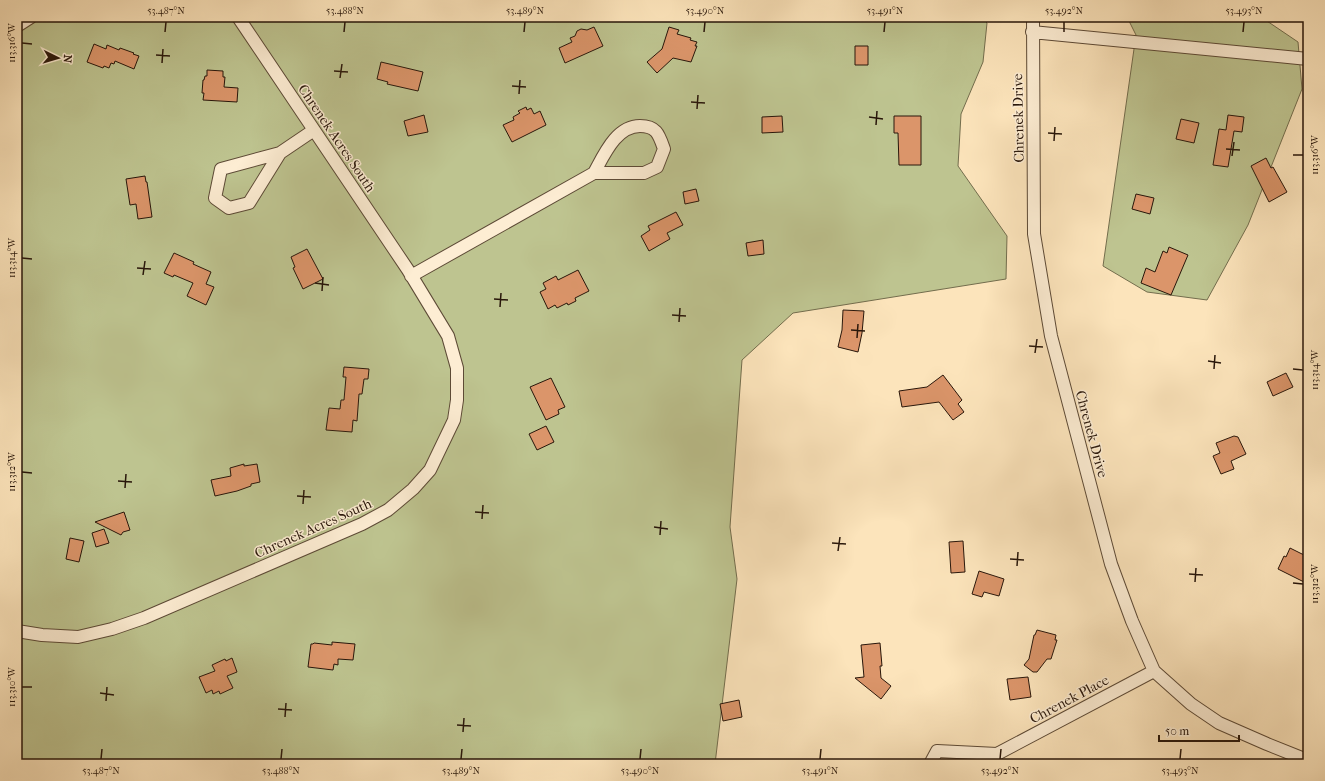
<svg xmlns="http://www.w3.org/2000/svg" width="1325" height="781" font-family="'IM FELL French Canon',serif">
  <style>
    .green { fill: #bec490; stroke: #736d4d }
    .building { fill: #db956a; stroke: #28160a }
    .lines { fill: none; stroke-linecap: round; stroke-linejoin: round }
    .minor-casing { stroke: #5d4a36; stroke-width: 14 }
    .minor { stroke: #fdedd3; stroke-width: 12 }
    .ticks { fill: none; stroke: #28160a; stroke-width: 1.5 }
    .labels { text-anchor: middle; stroke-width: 3; stroke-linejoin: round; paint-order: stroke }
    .street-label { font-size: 14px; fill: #28160a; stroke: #fdedd3 }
    .neatline { fill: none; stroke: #28160a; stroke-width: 1.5 }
    .ticks-label { font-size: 10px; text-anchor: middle; fill: #28160a }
  </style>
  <rect width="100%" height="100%" fill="#fce4bb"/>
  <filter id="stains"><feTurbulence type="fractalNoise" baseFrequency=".005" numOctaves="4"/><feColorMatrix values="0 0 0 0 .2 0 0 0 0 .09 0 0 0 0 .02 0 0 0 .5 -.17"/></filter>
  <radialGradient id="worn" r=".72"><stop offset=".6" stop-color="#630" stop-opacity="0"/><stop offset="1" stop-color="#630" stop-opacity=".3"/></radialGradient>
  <path class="green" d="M 17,17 L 981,17 L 987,23 L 983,62 L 961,114 L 958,166 L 1007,236 L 1006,279 L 793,313 L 742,360 L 730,527 L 737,579 L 715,764 L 17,764 Z
    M 1127,17 L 1261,17 L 1298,42 L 1302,89 L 1248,225 L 1207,300 L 1147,292 L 1103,266 L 1136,35 Z"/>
  <path class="building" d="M 594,27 L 603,46 L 565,63 L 559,48 L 572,42 L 570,38 L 575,36 L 577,31 L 581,29 L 587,30 Z
    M 669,27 L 679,30 L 677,34 L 691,38 L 690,40 L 697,42 L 695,46 L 697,46 L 691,62 L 673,58 L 657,73 L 647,62 L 662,49 Z
    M 94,44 L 106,49 L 107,45 L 119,50 L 120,48 L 134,53 L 133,54 L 139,56 L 134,69 L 115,61 L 114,64 L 111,63 L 109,68 L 104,66 L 103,68 L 87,62 Z
    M 855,46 L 868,46 L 868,65 L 855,65 Z
    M 381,62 L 423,72 L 418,91 L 387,84 L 388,82 L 377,79 Z
    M 207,70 L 223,71 L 223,77 L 225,77 L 224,87 L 238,88 L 237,102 L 203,100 L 204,93 L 202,93 L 203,80 L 204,80 L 205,76 L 207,76 Z
    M 526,107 L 527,110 L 531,108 L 534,114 L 540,111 L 546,125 L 512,142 L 503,125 L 514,120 L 513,117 L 520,113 L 518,111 Z
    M 424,115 L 428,132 L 408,136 L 404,121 Z
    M 1228,115 L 1244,117 L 1242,132 L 1234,131 L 1228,167 L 1213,165 L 1219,129 L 1226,130 Z
    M 782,116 L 783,132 L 762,133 L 762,117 Z
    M 894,116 L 921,116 L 921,165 L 899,165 L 898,133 L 894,133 Z
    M 1181,119 L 1199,123 L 1194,143 L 1176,139 Z
    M 1266,158 L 1271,168 L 1273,167 L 1287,192 L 1269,202 L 1251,166 Z
    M 145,176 L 146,182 L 147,182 L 152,217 L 138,219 L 136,204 L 130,205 L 126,179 Z
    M 696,189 L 699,201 L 685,204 L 683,192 Z
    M 1136,194 L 1154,198 L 1150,214 L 1132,209 Z
    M 676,212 L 683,225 L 667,233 L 670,239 L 649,251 L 641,236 L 650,230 L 648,226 Z
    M 763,240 L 764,254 L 748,256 L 746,243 Z
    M 1169,247 L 1188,255 L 1171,295 L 1141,283 L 1146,268 L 1155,272 L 1163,251 L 1167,253 Z
    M 307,249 L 323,279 L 303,289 L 293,268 L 295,267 L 291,257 Z
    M 174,253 L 194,262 L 193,264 L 211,272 L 206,284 L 214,287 L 206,305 L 187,296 L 193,283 L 174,275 L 173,277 L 164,273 Z
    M 578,270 L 589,291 L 575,298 L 576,301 L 568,305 L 567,303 L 557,308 L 555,305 L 548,309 L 540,292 L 546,289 L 543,283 L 556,276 L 558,280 Z
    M 843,310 L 864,311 L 862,333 L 858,352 L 838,347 L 842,330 Z
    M 344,367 L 369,369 L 368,379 L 364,379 L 362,394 L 359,394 L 357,421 L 353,420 L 352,432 L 326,430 L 329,408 L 340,409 L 341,400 L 344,400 L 346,377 L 343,377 Z
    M 1286,373 L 1293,387 L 1273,396 L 1267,382 Z
    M 943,375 L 962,400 L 958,404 L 964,412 L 953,420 L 939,402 L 902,407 L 899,391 L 927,387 Z
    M 551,378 L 565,407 L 558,410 L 559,414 L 546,420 L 530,387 Z
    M 546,426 L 554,442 L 537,450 L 529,434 Z
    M 1234,436 L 1238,437 L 1246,454 L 1231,461 L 1234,469 L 1221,474 L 1213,456 L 1220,453 L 1216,443 Z
    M 244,464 L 244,466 L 257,464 L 260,482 L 251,484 L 251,486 L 237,491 L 215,496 L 211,480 L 231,476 L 230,468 Z
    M 124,512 L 130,530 L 123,532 L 121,535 L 95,522 Z
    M 104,529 L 109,543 L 96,547 L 92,533 Z
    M 70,538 L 84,541 L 79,562 L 66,559 Z
    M 963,541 L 965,572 L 951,573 L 949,542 Z
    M 1290,548 L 1308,557 L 1308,584 L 1278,569 L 1284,556 L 1286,557 Z
    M 979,571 L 1004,579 L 999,596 L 984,592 L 982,597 L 972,594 Z
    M 1037,630 L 1056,635 L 1055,640 L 1057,640 L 1051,659 L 1047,659 L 1037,672 L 1033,672 L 1024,665 L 1029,659 L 1034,635 L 1035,635 Z
    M 332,642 L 355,644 L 353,660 L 338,659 L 338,665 L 334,664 L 333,670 L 308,667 L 311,644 L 313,644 L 314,643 L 332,645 Z
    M 880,643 L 882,666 L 880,666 L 881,678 L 891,686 L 881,699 L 855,678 L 864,677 L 861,645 Z
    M 232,658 L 237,672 L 227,676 L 233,688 L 220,694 L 219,691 L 213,694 L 212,690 L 206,693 L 199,677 L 215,671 L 212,665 L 225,659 L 226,661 Z
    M 1028,677 L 1031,697 L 1010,700 L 1007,679 Z
    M 739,700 L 742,717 L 723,721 L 720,704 Z"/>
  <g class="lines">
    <g class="minor-casing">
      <path id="minor" d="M 1033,17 L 1034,234 L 1051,336 L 1111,564 L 1132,621 L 1154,671 L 1191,704 L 1219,723 L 1267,744 L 1302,758 L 1308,758
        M 17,26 L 31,17
        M 1032,32 L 1308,59
        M 280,153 L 249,203 L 229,208 L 215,198 L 221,169 L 280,153 L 314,130
        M 411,276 L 594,173 L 644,173 L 657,167 L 664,149 C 659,135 657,126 640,126 C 616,126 604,155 594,173
        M 17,631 L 42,635 L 78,637 L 112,629 L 144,618 L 362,524 L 388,510 L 413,489 L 430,470 L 454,420 L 457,400 L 457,368 L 448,336 L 408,270 L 238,17
        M 930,764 L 937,751 L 997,754
        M 978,764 L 1154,671"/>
    </g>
    <use href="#minor" class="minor"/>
  </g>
  <path class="ticks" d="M 165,32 L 166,22M 344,32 L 345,22M 524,32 L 525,22M 704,32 L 705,22M 884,32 L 885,22M 1064,32 L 1064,22M 1243,32 L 1244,22M 22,43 L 32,44M 156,55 L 170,56M 162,63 L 163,49M 334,71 L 348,72M 340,78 L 342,64M 512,86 L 526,87M 519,94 L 520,80M 691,102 L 705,103M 697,109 L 698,95M 869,117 L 883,119M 876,125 L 877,111M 1048,133 L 1062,134M 1054,141 L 1055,127M 1226,149 L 1240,150M 1293,155 L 1303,155M 1232,156 L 1234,142M 22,258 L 32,259M 137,268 L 151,269M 143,275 L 145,261M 315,283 L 329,285M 322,291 L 323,277M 494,299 L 508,300M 500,307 L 501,293M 672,315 L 686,316M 679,322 L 680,308M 851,330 L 865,331M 857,338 L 858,324M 1029,346 L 1043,347M 1035,353 L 1037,339M 1208,361 L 1221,363M 1214,369 L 1215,355M 1293,369 L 1303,370M 22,472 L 32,473M 118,481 L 132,482M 125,488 L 126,474M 297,496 L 311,497M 303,504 L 304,490M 475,512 L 489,513M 482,519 L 483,505M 654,527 L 668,529M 660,535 L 661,521M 832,543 L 846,544M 838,551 L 840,537M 1010,559 L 1024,560M 1017,566 L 1018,552M 1189,574 L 1203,575M 1195,582 L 1196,568M 1293,583 L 1303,584M 22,687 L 32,687M 100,693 L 114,695M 106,701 L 107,687M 278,709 L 292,710M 285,717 L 286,703M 457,725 L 471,726M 463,732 L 464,718M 101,759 L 102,749M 281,759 L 282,749M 461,759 L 462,749M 640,759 L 641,749M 820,759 L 821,749M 1000,759 L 1001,749M 1180,759 L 1181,749"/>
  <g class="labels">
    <g class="street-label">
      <text transform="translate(1018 118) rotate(-91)" y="5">Chrenek Drive</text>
      <text transform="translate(337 138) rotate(56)" y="5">Chrenek Acres South</text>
      <text transform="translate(1092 434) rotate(75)" y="5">Chrenek Drive</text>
      <text transform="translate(313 528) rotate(-24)" y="5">Chrenek Acres South</text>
      <text transform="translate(1069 699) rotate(-28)" y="5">Chrenek Place</text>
    </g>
  </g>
  <rect width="1325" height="781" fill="none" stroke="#fce4bb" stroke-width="44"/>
  <g transform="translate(58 58) rotate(95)" stroke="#fdedd3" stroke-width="3" paint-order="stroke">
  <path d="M0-3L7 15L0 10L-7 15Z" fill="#28160a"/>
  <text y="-6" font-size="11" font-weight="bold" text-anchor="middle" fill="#28160a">N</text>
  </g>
  <path d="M1159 735v6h80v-6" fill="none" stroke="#28160a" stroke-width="2"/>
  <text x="1165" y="735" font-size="12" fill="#28160a" stroke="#fdedd3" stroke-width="3" paint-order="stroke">50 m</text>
  <rect x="22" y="22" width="1281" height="737" class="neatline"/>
  <g class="ticks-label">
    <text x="166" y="14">53.487°N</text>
    <text x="345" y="14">53.488°N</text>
    <text x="525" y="14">53.489°N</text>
    <text x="705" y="14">53.490°N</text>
    <text x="885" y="14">53.491°N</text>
    <text x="1064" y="14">53.492°N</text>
    <text x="1244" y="14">53.493°N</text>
    <text transform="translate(11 43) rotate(-90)" y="4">113.316°W</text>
    <text transform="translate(1314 155) rotate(-90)" y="4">113.316°W</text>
    <text transform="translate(11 258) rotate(-90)" y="4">113.314°W</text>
    <text transform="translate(1314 370) rotate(-90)" y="4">113.314°W</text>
    <text transform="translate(11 472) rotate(-90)" y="4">113.312°W</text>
    <text transform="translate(1314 584) rotate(-90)" y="4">113.312°W</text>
    <text transform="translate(11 687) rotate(-90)" y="4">113.310°W</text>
    <text x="101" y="774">53.487°N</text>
    <text x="281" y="774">53.488°N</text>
    <text x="461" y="774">53.489°N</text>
    <text x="640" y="774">53.490°N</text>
    <text x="820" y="774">53.491°N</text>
    <text x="1000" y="774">53.492°N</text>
    <text x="1180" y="774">53.493°N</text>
  </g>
  <rect width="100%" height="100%" filter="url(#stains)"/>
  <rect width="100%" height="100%" fill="url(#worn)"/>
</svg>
